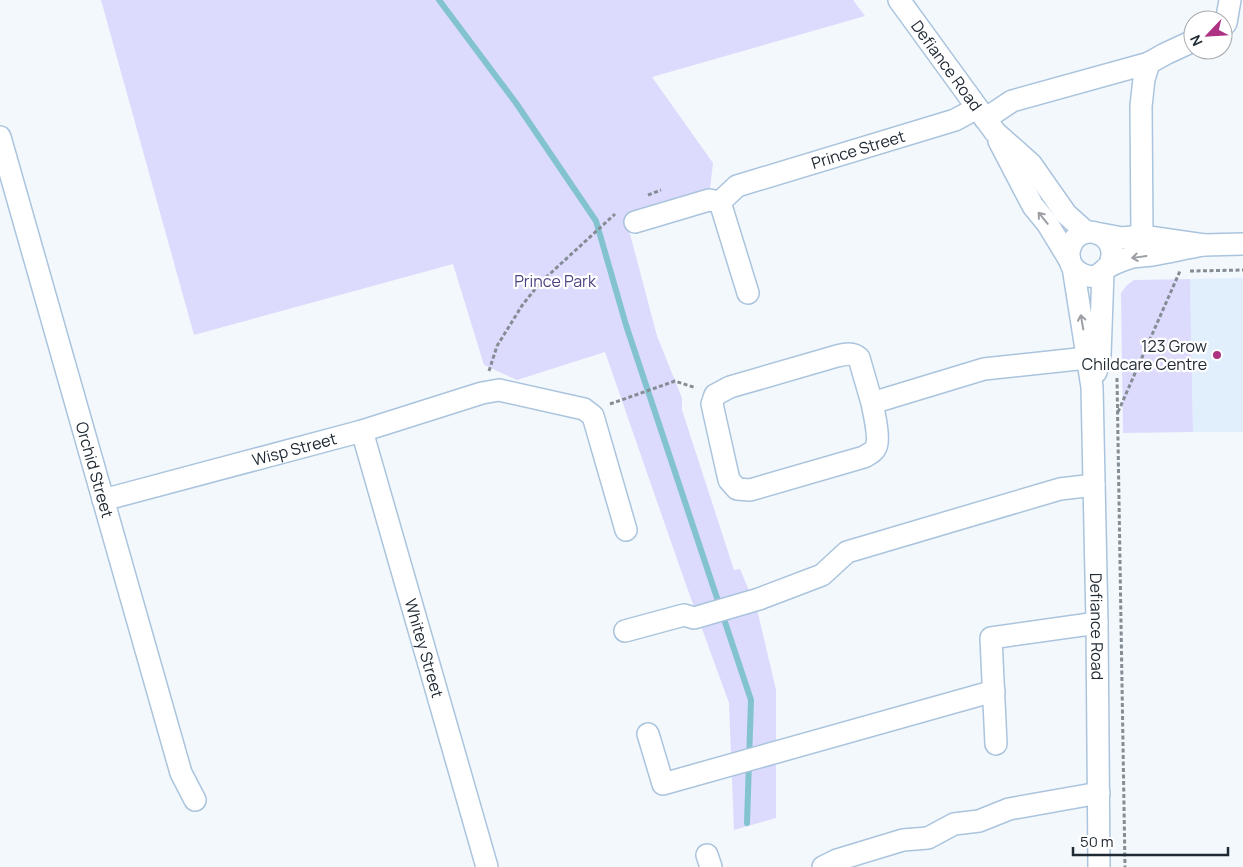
<svg xmlns="http://www.w3.org/2000/svg" width="1243" height="867" font-family="Manrope,sans-serif">
  <style>
    .built { fill: #e1eefb }
    .green { fill: #dcdbfd }
    .lines { fill: none; stroke-linecap: round; stroke-linejoin: round }
    .stream { stroke: #82c3cf; stroke-width: 6 }
    .street-casing { stroke: #aac4dd; stroke-width: 24 }
    .path { stroke: #848c94; stroke-width: 3; stroke-dasharray: 4 2.5; stroke-linecap: butt }
    .street { stroke: #fff; stroke-width: 21 }
    .oneway { stroke: #9b9fa4 }
    .poi-dot { fill: #ae3284; stroke: #fff; stroke-width: 2 }
    .labels { text-anchor: middle; stroke-width: 4.5; stroke-linejoin: round; paint-order: stroke }
    .street-label { font-size: 16px; fill: #202a34; stroke: #fff }
    .park-label { font-size: 16px; fill: #4c4582; stroke: #fff }
    .poi-label { font-size: 16px; fill: #202a34; stroke: #fff; text-anchor: end }
  </style>
  <rect width="100%" height="100%" fill="#f3f8fd"/>
  <path class="built" d="M 1243,278 L 1243,432 L 1193,432 L 1190,279 Z"/>
  <path class="green" d="M 101,0 L 853,0 L 865,16 L 652,77 L 713,163 L 710,189 L 625,215 L 657,336 L 682,398 L 682,410 L 734,570 L 740,569 L 757,609 L 776,690 L 776,818 L 734,830 L 729,703 L 685,582 L 605,352 L 517,380 L 484,365 L 453,264 L 194,335 Z
    M 1190,279 L 1193,432 L 1123,433 L 1121,293 L 1127,285 L 1134,280 Z"/>
  <g class="lines">
    <path class="stream" d="M 439,0 L 516,103 L 596,221 L 626,325 L 751,700 L 747,823"/>
    <g class="street-casing">
      <g id="street">
        <path id="s1" d="M 899,0 L 995,132 L 1031,164 L 1066,214 L 1086,232"/>
        <path d="M 1223,26 L 1226,23 L 1230,0"/>
        <path d="M 985,119 L 1012,101 L 1149,63"/>
        <path id="s2" d="M 0,137 L 181,773 L 195,800"/>
        <path d="M 999,141 L 1033,206 L 1047,223 L 1069,259"/>
        <path d="M 635,222 L 709,200 L 720,202"/>
        <path d="M 1101,234 L 1122,238 L 1142,236 L 1204,245 L 1243,244"/>
        <path d="M 1142,236 L 1141,106 L 1144,79 L 1149,63 L 1165,54 L 1193,41"/>
        <path d="M 1109,266 C 1124,234 1079,218 1070,248 C 1068,254 1069,260 1072,266 C 1077,273 1087,278 1096,276 C 1101,274 1104,270 1108,267 C 1114,263 1123,260 1129,258 C 1136,256 1144,256 1152,255 C 1169,252 1187,248 1204,245"/>
        <path id="s3" d="M 1073,267 L 1092,387 L 1097,623 L 1099,867"/>
        <path id="s4" d="M 748,293 L 720,202 L 737,186 L 955,120 L 977,108"/>
        <path d="M 1096,372 L 1100,355 L 1103,272"/>
        <path d="M 872,403 C 874,413 880,438 876,447 C 874,452 869,454 864,457 L 750,490 L 737,489 L 729,480 L 712,404 L 715,395 L 730,387 L 837,356 C 845,354 853,352 859,358 L 872,403 L 984,369 L 1087,358"/>
        <path id="s5" d="M 362,431 L 487,867"/>
        <path id="s6" d="M 103,500 L 362,431 L 482,393 L 499,390 L 584,409 L 593,416 L 626,530"/>
        <path d="M 625,631 L 684,615 L 694,618 L 759,599 L 822,575 L 847,552 L 1060,489 L 1094,485"/>
        <path d="M 648,734 L 663,784 L 994,691"/>
        <path d="M 996,744 L 991,638 L 1097,623"/>
        <path d="M 707,855 L 711,867"/>
        <path d="M 823,867 L 837,860 L 903,840 L 928,838 L 954,824 L 979,821 L 1009,809 L 1099,793"/>
      </g>
    </g>
    <path class="path" d="M 648,195 L 661,190
      M 1190,271 L 1243,270
      M 489,371 L 497,346 L 523,304 L 541,282 L 615,214
      M 1117,378 L 1125,867
      M 610,404 L 675,381 L 696,388
      M 1118,412 L 1180,271"/>
    <use href="#street" class="street"/>
  </g>
  <defs><path id="oneway-shaft" d="M-6 0H5M1.5-3L5.5 0L1.5 3" fill="none" stroke-width="1.6" stroke-linecap="round" stroke-linejoin="round" transform="scale(1.25)"/></defs>
  <g class="oneway">
    <use href="#oneway-shaft" transform="translate(1043 218) rotate(-129)"/>
    <use href="#oneway-shaft" transform="translate(1139 257) rotate(172)"/>
    <use href="#oneway-shaft" transform="translate(1082 322) rotate(-100)"/>
  </g>
  <circle class="poi-dot" cx="1217" cy="355" r="5"/>
  <g class="labels">
    <g class="street-label">
      <text dy="6" stroke="none"><textPath href="#s1" startOffset="81">Defiance Road</textPath></text>
      <text dy="6" stroke="none"><textPath href="#s4" startOffset="245">Prince Street</textPath></text>
      <text dy="6" stroke="none"><textPath href="#s6" startOffset="198">Wisp Street</textPath></text>
      <text dy="6" stroke="none"><textPath href="#s2" startOffset="346">Orchid Street</textPath></text>
      <text dy="6" stroke="none"><textPath href="#s3" startOffset="361">Defiance Road</textPath></text>
      <text dy="6" stroke="none"><textPath href="#s5" startOffset="226">Whitey Street</textPath></text>
    </g>
    <g class="park-label">
      <text x="555" y="287">Prince Park</text>
    </g>
    <g class="poi-label">
      <text x="1207" y="352">123 Grow<tspan x="1207" dy="18">Childcare Centre</tspan></text>
    </g>
  </g>
  <g transform="translate(1208 35) rotate(245)"><circle r="24" fill="#ffffff" stroke="#a6aaae"/>
  <path d="M0-4L9 19L0 12L-9 19Z" fill="#ae3284"/>
  <text y="-8" font-size="14" font-weight="bold" text-anchor="middle" fill="#202a34">N</text>
  </g>
  <path d="M1073 847v8h155v-8" fill="none" stroke="#202a34" stroke-width="2.5"/>
  <text x="1080" y="847" font-size="15" fill="#202a34" stroke="#ffffff" stroke-width="4" paint-order="stroke">50 m</text>
</svg>
